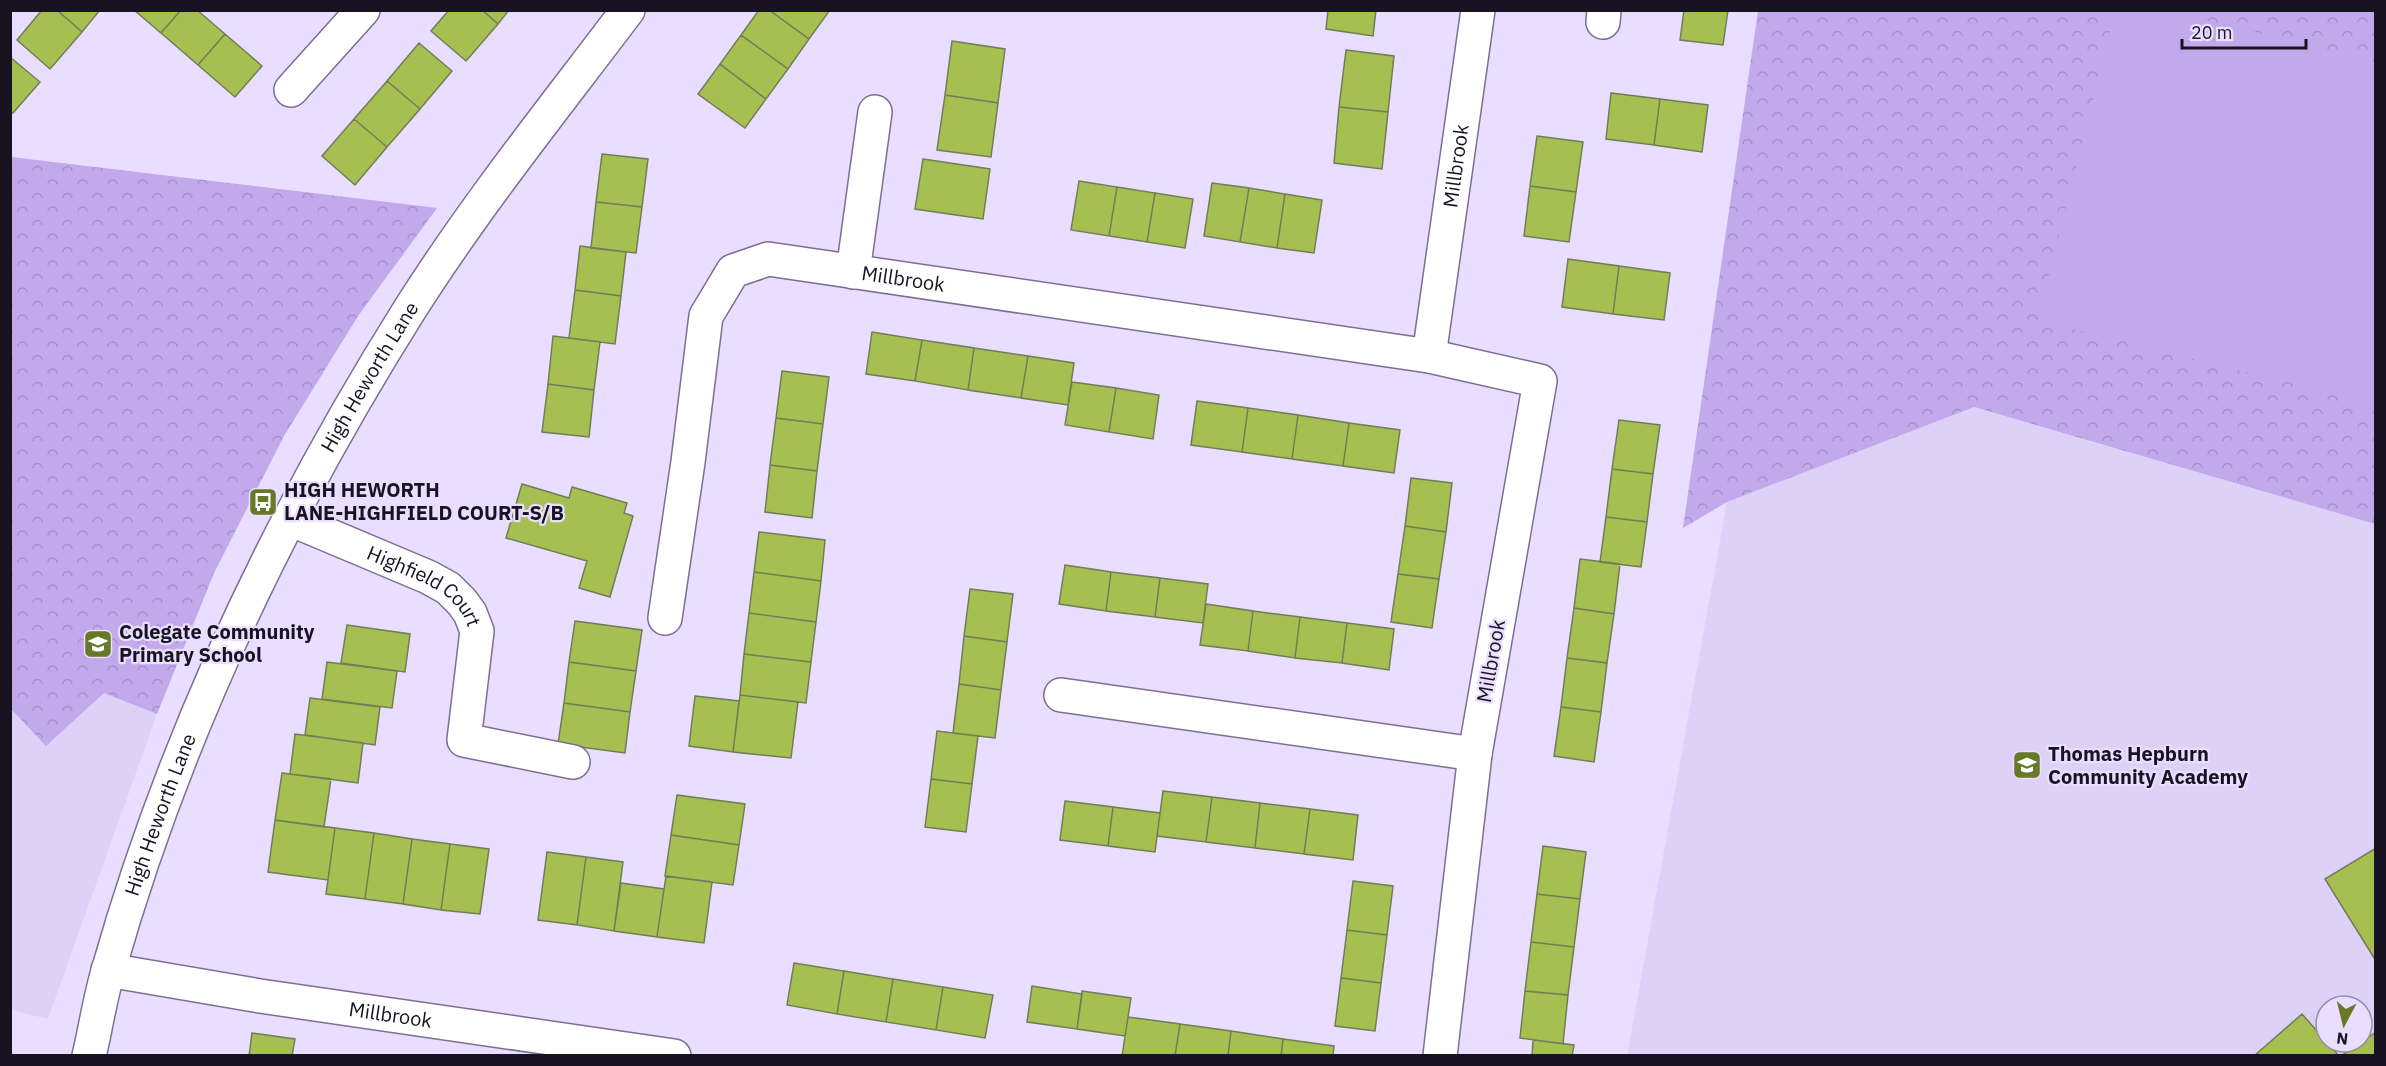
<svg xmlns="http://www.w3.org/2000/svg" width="2386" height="1066" font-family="'IBM Plex Sans',sans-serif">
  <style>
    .built { fill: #ded1f7; fill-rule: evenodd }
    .forest { fill: url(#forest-crowns) }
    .garden { fill: #c1a9ec }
    .building { fill: #a6bf51; stroke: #727d57; stroke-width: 1.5 }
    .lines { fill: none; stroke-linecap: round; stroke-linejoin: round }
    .minor-casing { stroke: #7c6f93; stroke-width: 36 }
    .minor { stroke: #fff; stroke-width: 33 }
    .labels { text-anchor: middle; stroke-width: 4.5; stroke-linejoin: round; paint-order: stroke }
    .street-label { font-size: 20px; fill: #181321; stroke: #e9deff }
    .poi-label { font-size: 20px; font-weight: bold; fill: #181321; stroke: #e9deff; text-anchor: start }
  </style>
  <defs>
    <pattern id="forest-crowns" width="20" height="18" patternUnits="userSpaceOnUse" patternTransform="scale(1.5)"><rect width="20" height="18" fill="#c1a9ec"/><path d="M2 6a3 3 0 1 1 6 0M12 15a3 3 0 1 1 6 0" fill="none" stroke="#a591ca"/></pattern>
  </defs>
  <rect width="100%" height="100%" fill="#e9deff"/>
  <path class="built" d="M 11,157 L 437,208 L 358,316 L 284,436 L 214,573 L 157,714 L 48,1019 L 11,1010 Z
    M 1973,407 L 2375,524 L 2375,1055 L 1627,1056 L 1727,502 ZM 2326,1006 L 2362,1006 L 2362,1042 L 2326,1042 Z"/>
  <path class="forest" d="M 1758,11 L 2375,11 L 2375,524 L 1974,407 L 1727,502 L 1683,528 Z
    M 11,157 L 437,208 L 358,316 L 284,436 L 214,573 L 157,714 L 104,693 L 46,746 L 11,709 Z"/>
  <path class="garden" d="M 2115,11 L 2168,11 L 2375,62 L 2375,404 L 2038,320 Z"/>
  <path class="building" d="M 42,10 L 57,10 L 82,32 L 50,69 L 17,40 Z
    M 57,10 L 100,10 L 82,32 Z
    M 134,10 L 181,10 L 161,33 Z
    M 181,10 L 197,10 L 225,34 L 198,65 L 161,33 Z
    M 449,10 L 482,10 L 498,24 L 466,61 L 431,31 Z
    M 482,10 L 509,10 L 498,24 Z
    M 759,10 L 769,10 L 809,39 L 788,69 L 741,35 Z
    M 769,10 L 830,10 L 809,39 Z
    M 1328,10 L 1376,10 L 1373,36 L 1326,29 Z
    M 1684,10 L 1728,10 L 1723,45 L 1680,40 Z
    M 225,34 L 262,66 L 235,97 L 198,65 Z
    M 741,35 L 788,69 L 766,99 L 720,64 Z
    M 952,41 L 1005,49 L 998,103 L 945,95 Z
    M 419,43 L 452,71 L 420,109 L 387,81 Z
    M 1346,50 L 1394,56 L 1388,112 L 1339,107 Z
    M 10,57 L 40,82 L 13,113 L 10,111 Z
    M 720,64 L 766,99 L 745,128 L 698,94 Z
    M 387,81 L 420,109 L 387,147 L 354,119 Z
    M 1611,93 L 1660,99 L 1654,145 L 1606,139 Z
    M 945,95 L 998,103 L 991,157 L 937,150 Z
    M 1660,99 L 1708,105 L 1702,152 L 1654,145 Z
    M 1339,107 L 1388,112 L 1382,169 L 1334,163 Z
    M 354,119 L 387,147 L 355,185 L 322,156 Z
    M 1537,136 L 1583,142 L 1576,192 L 1530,186 Z
    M 602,154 L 648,159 L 642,207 L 596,202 Z
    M 923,159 L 990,169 L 983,219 L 915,209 Z
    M 1079,181 L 1117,187 L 1109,236 L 1071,230 Z
    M 1212,183 L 1249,188 L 1240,242 L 1204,236 Z
    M 1530,186 L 1576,192 L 1569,242 L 1524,236 Z
    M 1117,187 L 1155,193 L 1147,242 L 1109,236 Z
    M 1249,188 L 1285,194 L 1277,248 L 1240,242 Z
    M 1155,193 L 1193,199 L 1185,248 L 1147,242 Z
    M 1285,194 L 1322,200 L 1314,253 L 1277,248 Z
    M 596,202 L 642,207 L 636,253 L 591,248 Z
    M 580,246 L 626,252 L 621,296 L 575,290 Z
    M 1568,259 L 1619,266 L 1613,314 L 1562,307 Z
    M 1619,266 L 1670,273 L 1664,320 L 1613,314 Z
    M 575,290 L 621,296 L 615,344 L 569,338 Z
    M 872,332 L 922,340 L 915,381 L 866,374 Z
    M 553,336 L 600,342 L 594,390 L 548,384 Z
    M 922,340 L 974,348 L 968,390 L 915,381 Z
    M 974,348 L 1028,356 L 1021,398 L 968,390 Z
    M 1028,356 L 1074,363 L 1068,405 L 1021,398 Z
    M 782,371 L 829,377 L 823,424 L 776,418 Z
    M 1072,382 L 1116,388 L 1109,432 L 1065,425 Z
    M 548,384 L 594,390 L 589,437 L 542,432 Z
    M 1116,388 L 1159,395 L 1153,439 L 1109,432 Z
    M 1197,401 L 1248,408 L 1242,452 L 1191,445 Z
    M 1248,408 L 1298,415 L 1292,459 L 1242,452 Z
    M 1298,415 L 1349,423 L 1343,466 L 1292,459 Z
    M 776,418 L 823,424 L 817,471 L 770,465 Z
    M 1619,420 L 1660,425 L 1653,474 L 1612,469 Z
    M 1349,423 L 1400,430 L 1394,473 L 1343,466 Z
    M 770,465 L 817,471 L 812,518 L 765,512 Z
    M 1612,469 L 1653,474 L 1647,522 L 1606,517 Z
    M 1411,478 L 1452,483 L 1446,532 L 1405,526 Z
    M 522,484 L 569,498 L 572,487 L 627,503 L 624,513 L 633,516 L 610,597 L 579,588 L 587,561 L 506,538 Z
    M 1606,517 L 1647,522 L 1641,567 L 1600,562 Z
    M 1405,526 L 1446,532 L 1439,579 L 1398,574 Z
    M 759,532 L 825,540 L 821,581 L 754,572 Z
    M 1580,559 L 1620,564 L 1614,614 L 1574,608 Z
    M 1065,565 L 1111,572 L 1106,611 L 1059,604 Z
    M 754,572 L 821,581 L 816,622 L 749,613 Z
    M 1111,572 L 1160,578 L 1155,617 L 1106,611 Z
    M 1398,574 L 1439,579 L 1432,628 L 1391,622 Z
    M 1160,578 L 1208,584 L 1203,623 L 1155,617 Z
    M 970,589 L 1013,594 L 1007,642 L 964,636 Z
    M 1206,604 L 1253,611 L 1248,651 L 1200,645 Z
    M 1574,608 L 1614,614 L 1607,663 L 1567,658 Z
    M 1253,611 L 1300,617 L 1295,658 L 1248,651 Z
    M 749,613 L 816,622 L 811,662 L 744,654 Z
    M 1300,617 L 1347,623 L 1342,663 L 1295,658 Z
    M 575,621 L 642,630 L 636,671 L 569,662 Z
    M 1347,623 L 1394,629 L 1389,670 L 1342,663 Z
    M 347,625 L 410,634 L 405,672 L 341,663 Z
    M 964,636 L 1007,642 L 1001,690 L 959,684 Z
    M 744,654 L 811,662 L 806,703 L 740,695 Z
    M 1567,658 L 1607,663 L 1601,712 L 1561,707 Z
    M 327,662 L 397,671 L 392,708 L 322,699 Z
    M 569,662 L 636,671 L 630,712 L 564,703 Z
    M 959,684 L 1001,690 L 995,738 L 953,733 Z
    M 740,695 L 798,702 L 791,758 L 733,752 Z
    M 695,696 L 739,701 L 733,752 L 689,746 Z
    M 310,698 L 380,707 L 375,745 L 305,735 Z
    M 564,703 L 630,712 L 625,753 L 558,744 Z
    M 1561,707 L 1601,712 L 1594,762 L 1554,756 Z
    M 937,731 L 978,736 L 972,784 L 931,779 Z
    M 295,734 L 363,743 L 358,783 L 290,774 Z
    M 282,773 L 331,779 L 324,827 L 275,820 Z
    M 931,779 L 972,784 L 966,832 L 925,827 Z
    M 1163,791 L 1212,797 L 1206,842 L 1157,836 Z
    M 677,795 L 745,804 L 739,845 L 671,835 Z
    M 1212,797 L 1260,803 L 1255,848 L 1206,842 Z
    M 1065,801 L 1113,807 L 1108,846 L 1060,840 Z
    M 1260,803 L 1310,809 L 1304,854 L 1255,848 Z
    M 1113,807 L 1160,813 L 1155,852 L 1108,846 Z
    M 1310,809 L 1358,815 L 1353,860 L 1304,854 Z
    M 275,820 L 335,828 L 328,880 L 268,872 Z
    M 335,828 L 374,833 L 365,899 L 326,894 Z
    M 374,833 L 412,839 L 403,904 L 365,899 Z
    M 671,835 L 739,845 L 733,885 L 665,876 Z
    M 412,839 L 450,844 L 441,910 L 403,904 Z
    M 450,844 L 489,849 L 480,914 L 441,910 Z
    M 1543,846 L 1586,852 L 1580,899 L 1537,894 Z
    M 2376,848 L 2376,961 L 2325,879 Z
    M 547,852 L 586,857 L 577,925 L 538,920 Z
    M 586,857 L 623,862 L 614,931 L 577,925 Z
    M 666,876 L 712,882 L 704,943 L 657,937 Z
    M 1353,881 L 1393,886 L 1387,935 L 1347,930 Z
    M 621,883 L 664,889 L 657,937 L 614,931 Z
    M 1537,894 L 1580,899 L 1574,947 L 1531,942 Z
    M 1347,930 L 1387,935 L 1381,983 L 1341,978 Z
    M 1531,942 L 1574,947 L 1568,995 L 1525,991 Z
    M 794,963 L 844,971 L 837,1014 L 787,1005 Z
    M 844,971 L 893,979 L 886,1022 L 837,1014 Z
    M 1341,978 L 1381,983 L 1375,1031 L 1335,1026 Z
    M 893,979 L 943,987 L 936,1030 L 886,1022 Z
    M 1032,986 L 1082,994 L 1077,1029 L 1027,1022 Z
    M 943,987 L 993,995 L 985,1038 L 936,1030 Z
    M 1082,991 L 1131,998 L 1125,1036 L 1077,1029 Z
    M 1525,991 L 1568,995 L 1563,1044 L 1520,1038 Z
    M 2302,1014 L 2339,1056 L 2254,1056 Z
    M 1128,1017 L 1180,1024 L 1175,1056 L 1122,1056 Z
    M 1180,1024 L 1231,1031 L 1228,1056 L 1175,1056 Z
    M 1231,1031 L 1283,1039 L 1281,1056 L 1228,1056 Z
    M 2376,1032 L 2376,1056 L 2341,1056 L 2362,1042 Z
    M 252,1033 L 295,1039 L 292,1056 L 249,1056 Z
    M 1283,1039 L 1334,1046 L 1333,1056 L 1281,1056 Z
    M 1533,1040 L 1574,1045 L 1572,1056 L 1532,1056 Z"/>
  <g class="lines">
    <g class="minor-casing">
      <g id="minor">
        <path d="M 1603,22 L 1604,10"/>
        <path d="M 291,90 L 363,10"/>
        <path d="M 853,272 L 875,112"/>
        <path id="s1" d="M 1429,356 L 1478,10"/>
        <path id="s2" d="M 290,519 L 428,577 L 448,588 L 462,602 L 470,613 L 477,631 L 464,740 L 573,762"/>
        <path id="s3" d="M 665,618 L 688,462 L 706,316 L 733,271 L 768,259 L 1429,356 L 1540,381 L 1475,754 L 1440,1056"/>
        <path d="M 1061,695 L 1475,754"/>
        <path id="s4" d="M 108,970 L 260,996 L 674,1056"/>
        <path id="s5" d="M 89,1056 C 96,1027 100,997 109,968 C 175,736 281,514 410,309 C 476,205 554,108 628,10"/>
      </g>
    </g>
    <use href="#minor" class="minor"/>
  </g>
  <defs>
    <g id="bus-square" transform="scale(1.5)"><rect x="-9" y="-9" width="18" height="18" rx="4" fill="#677928" stroke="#e9deff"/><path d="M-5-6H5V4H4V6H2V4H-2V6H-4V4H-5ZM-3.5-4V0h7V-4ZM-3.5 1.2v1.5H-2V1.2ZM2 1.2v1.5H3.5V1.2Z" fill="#fff"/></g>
    <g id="school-square" transform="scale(1.5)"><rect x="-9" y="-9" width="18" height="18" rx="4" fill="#677928" stroke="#e9deff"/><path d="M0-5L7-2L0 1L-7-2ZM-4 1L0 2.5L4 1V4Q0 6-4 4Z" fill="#fff"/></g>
  </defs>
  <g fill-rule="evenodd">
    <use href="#bus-square" x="263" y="502"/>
    <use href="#school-square" x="98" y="644"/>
    <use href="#school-square" x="2027" y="765"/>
  </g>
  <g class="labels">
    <g class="street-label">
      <text dy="7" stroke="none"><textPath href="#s1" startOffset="192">Millbrook</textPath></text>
      <text dy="7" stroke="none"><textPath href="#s3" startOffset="531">Millbrook</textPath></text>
      <text dy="7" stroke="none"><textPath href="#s5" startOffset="738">High Heworth Lane</textPath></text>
      <text dy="7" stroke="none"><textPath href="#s2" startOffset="152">Highfield Court</textPath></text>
      <text transform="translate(1491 661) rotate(-80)" y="7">Millbrook</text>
      <text dy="7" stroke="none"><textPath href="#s5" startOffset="252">High Heworth Lane</textPath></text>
      <text dy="7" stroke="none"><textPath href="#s4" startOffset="286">Millbrook</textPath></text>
    </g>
    <g class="poi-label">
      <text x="284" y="497">HIGH HEWORTH<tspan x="284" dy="23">LANE-HIGHFIELD COURT-S/B</tspan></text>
      <text x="119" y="639">Colegate Community<tspan x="119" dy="23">Primary School</tspan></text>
      <text x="2048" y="761">Thomas Hepburn<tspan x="2048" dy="23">Community Academy</tspan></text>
    </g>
  </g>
  <rect width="2386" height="1066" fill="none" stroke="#181321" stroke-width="24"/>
  <g transform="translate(2344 1024) rotate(187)"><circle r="28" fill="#e9deff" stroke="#958da6" stroke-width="1.5"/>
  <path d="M0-4.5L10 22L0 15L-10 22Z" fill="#677928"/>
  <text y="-9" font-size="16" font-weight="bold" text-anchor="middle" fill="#181321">N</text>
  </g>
  <path d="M2182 39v9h124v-9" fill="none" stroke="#181321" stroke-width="3"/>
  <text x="2191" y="39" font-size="18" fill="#181321" stroke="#e9deff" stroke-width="4.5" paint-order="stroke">20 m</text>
</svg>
